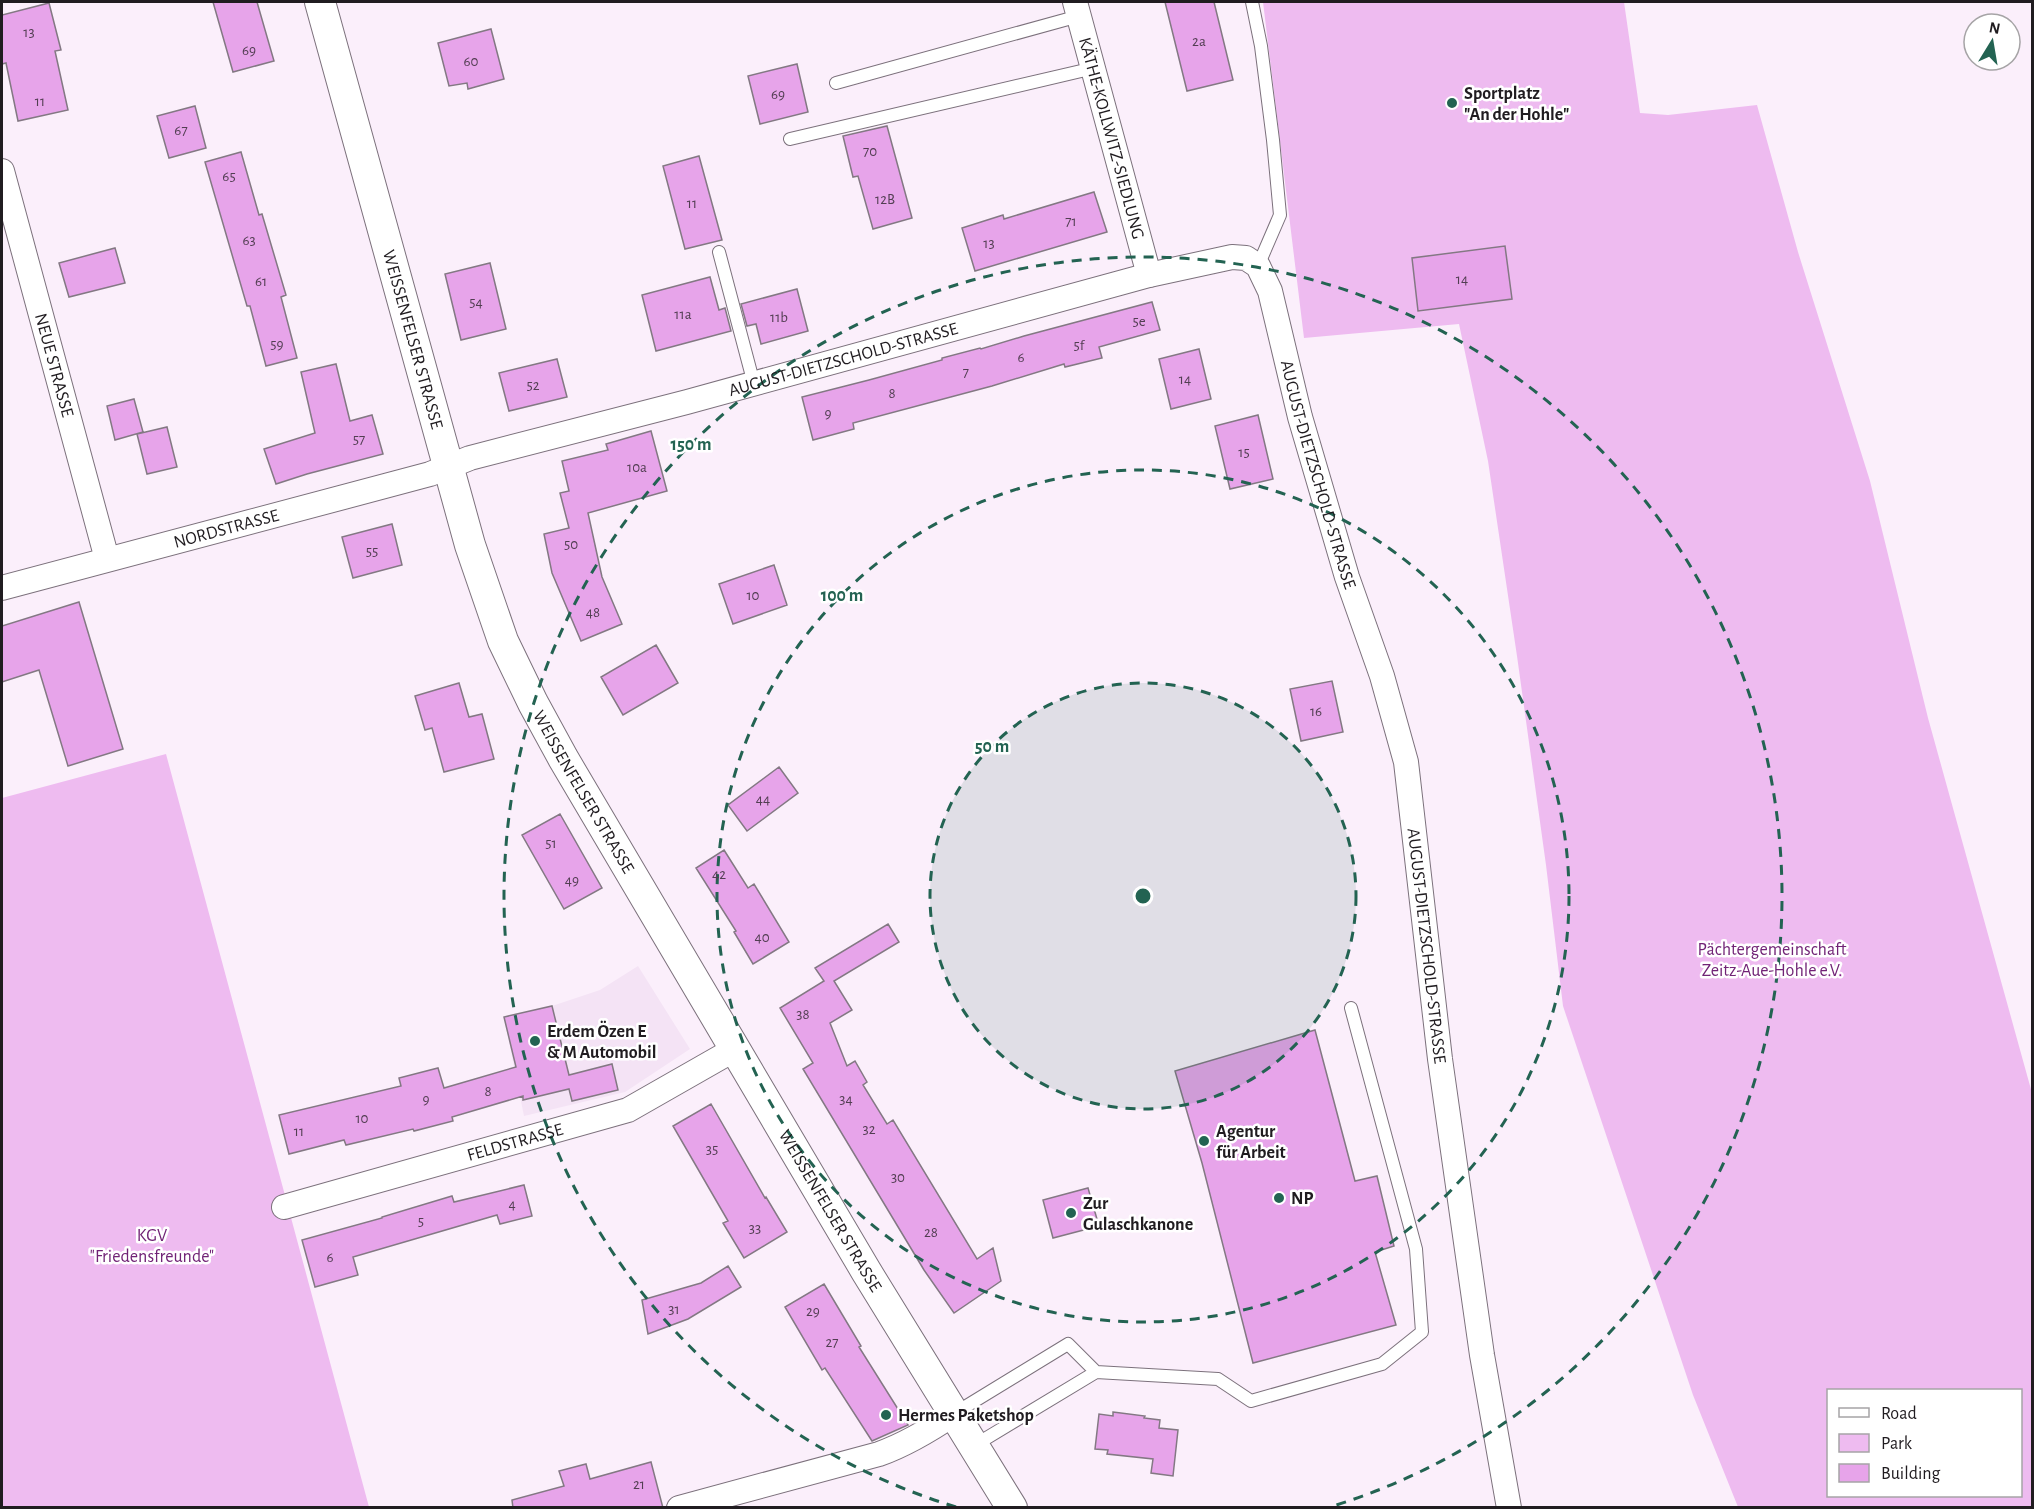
<svg xmlns="http://www.w3.org/2000/svg" width="2034" height="1509" font-family="'Alegreya Sans',sans-serif">
  <style>
    .built { fill: #f4e3f5 }
    .green { fill: #eebbf0; fill-rule: evenodd }
    .building { fill: #e7a4ea; stroke: #837883; stroke-width: 1.5 }
    .lines { fill: none; stroke-linecap: round; stroke-linejoin: round }
    .service-casing { stroke: #7c717c; stroke-width: 14 }
    .minor-casing { stroke: #7c717c; stroke-width: 26 }
    .tertiary-casing { stroke: #7c717c; stroke-width: 32 }
    .service { stroke: #fff; stroke-width: 12 }
    .minor { stroke: #fff; stroke-width: 24 }
    .tertiary { stroke: #fff; stroke-width: 30 }
    .ring { fill: none; stroke: #236352; stroke-width: 3; stroke-dasharray: 10 8 }
    .poi-dot { fill: #236352; stroke: #fff; stroke-width: 2 }
    .labels { text-anchor: middle; stroke-width: 5; stroke-linejoin: round; paint-order: stroke }
    .number-label { font-size: 15px; fill: #523e52 }
    .poi-label { font-size: 18px; font-weight: bold; fill: #201c20; stroke: #fff; text-anchor: start }
    .street-label { font-size: 18px; fill: #201c20; stroke: #fff }
    .park-label { font-size: 18px; fill: #712376; stroke: #fff }
    .centre { fill: #236352; stroke: #fff; stroke-width: 3 }
    .ring-label { font-size: 18px; text-anchor: middle; font-weight: bold; fill: #236352; stroke: #fff; stroke-width: 5; stroke-linejoin: round; paint-order: stroke }
  </style>
  <rect width="100%" height="100%" fill="#fbeffb"/>
  <path class="built" d="M 638,966 L 690,1049 L 625,1092 L 524,1116 L 504,1017 L 552,1006 L 600,990 Z"/>
  <path class="green" d="M 1263,2 L 1624,2 L 1640,113 L 1668,115 L 1757,105 L 1798,252 L 1870,481 L 1928,718 L 2032,1093 L 2032,1507 L 1738,1507 L 1693,1395 L 1563,1006 L 1546,865 L 1517,656 L 1488,461 L 1459,324 L 1304,338 ZM 1828,1390 L 2020,1390 L 2020,1496 L 1828,1496 Z
    M 166,754 L 369,1507 L 2,1508 L 2,798 Z"/>
  <path class="building" d="M 213,2 L 257,2 L 274,61 L 233,72 Z
    M 1165,2 L 1214,2 L 1233,80 L 1187,91 Z
    M 49,3 L 61,50 L 55,51 L 68,110 L 18,121 L 6,63 L 2,64 L 2,15 Z
    M 491,29 L 504,79 L 468,89 L 467,83 L 449,86 L 438,43 Z
    M 797,64 L 808,112 L 760,124 L 748,76 Z
    M 195,106 L 206,148 L 169,158 L 157,116 Z
    M 887,126 L 912,218 L 873,229 L 858,176 L 853,177 L 843,136 Z
    M 241,152 L 259,215 L 262,214 L 286,295 L 281,297 L 297,358 L 266,366 L 250,306 L 247,306 L 205,162 Z
    M 699,156 L 722,240 L 685,249 L 663,166 Z
    M 1094,192 L 1107,232 L 975,271 L 962,228 L 1003,215 L 1004,219 Z
    M 1505,246 L 1512,299 L 1418,311 L 1412,258 Z
    M 115,248 L 125,283 L 69,297 L 59,263 Z
    M 490,263 L 506,329 L 461,340 L 445,274 Z
    M 710,277 L 719,310 L 725,308 L 731,331 L 656,351 L 642,295 Z
    M 797,289 L 808,331 L 761,344 L 756,324 L 747,326 L 741,304 Z
    M 1152,302 L 1160,330 L 1099,347 L 1102,358 L 1065,367 L 1064,364 L 992,386 L 853,423 L 854,429 L 813,440 L 802,397 L 869,380 L 942,360 L 942,358 L 980,348 L 981,349 L 1024,336 Z
    M 1199,349 L 1211,399 L 1171,409 L 1159,359 Z
    M 557,359 L 567,397 L 509,411 L 499,373 Z
    M 336,364 L 350,421 L 372,415 L 383,454 L 307,474 L 276,484 L 264,449 L 315,433 L 301,372 Z
    M 134,399 L 143,432 L 115,440 L 107,406 Z
    M 1258,415 L 1273,479 L 1230,489 L 1215,426 Z
    M 167,427 L 177,467 L 147,474 L 137,434 Z
    M 651,431 L 667,491 L 588,513 L 602,577 L 622,624 L 581,641 L 552,573 L 544,534 L 569,528 L 560,493 L 569,491 L 562,461 L 608,450 L 606,444 Z
    M 392,524 L 402,565 L 353,578 L 342,537 Z
    M 774,565 L 787,605 L 733,624 L 719,584 Z
    M 79,602 L 123,749 L 68,766 L 39,670 L 2,682 L 2,626 Z
    M 656,645 L 678,683 L 623,715 L 601,677 Z
    M 1332,681 L 1343,732 L 1301,741 L 1290,689 Z
    M 459,683 L 469,717 L 482,714 L 494,759 L 444,772 L 432,728 L 425,730 L 415,696 Z
    M 779,767 L 798,793 L 747,831 L 728,805 Z
    M 560,814 L 602,888 L 564,909 L 522,835 Z
    M 724,850 L 748,888 L 754,884 L 789,942 L 753,964 L 734,932 L 736,931 L 696,868 Z
    M 888,924 L 899,942 L 834,981 L 852,1010 L 830,1023 L 847,1066 L 855,1061 L 867,1082 L 863,1085 L 887,1124 L 893,1120 L 977,1259 L 993,1248 L 1001,1281 L 954,1313 L 924,1270 L 803,1069 L 813,1063 L 780,1008 L 824,981 L 815,968 Z
    M 552,1006 L 569,1075 L 612,1064 L 618,1090 L 572,1101 L 569,1089 L 523,1100 L 523,1096 L 452,1117 L 453,1121 L 414,1131 L 413,1129 L 346,1145 L 344,1140 L 289,1154 L 279,1115 L 401,1086 L 399,1078 L 438,1068 L 444,1088 L 516,1067 L 504,1017 Z
    M 1315,1030 L 1355,1181 L 1377,1176 L 1394,1246 L 1375,1252 L 1396,1325 L 1253,1363 L 1202,1163 L 1175,1071 Z
    M 711,1104 L 765,1198 L 766,1197 L 787,1232 L 744,1258 L 723,1223 L 728,1221 L 673,1126 Z
    M 524,1185 L 532,1216 L 500,1224 L 497,1215 L 353,1257 L 358,1275 L 315,1287 L 302,1240 L 382,1218 L 382,1217 L 452,1196 L 454,1202 Z
    M 1088,1188 L 1099,1226 L 1053,1238 L 1043,1200 Z
    M 728,1266 L 741,1287 L 688,1319 L 648,1334 L 642,1300 L 701,1283 Z
    M 824,1284 L 861,1346 L 859,1347 L 908,1425 L 872,1441 L 825,1368 L 822,1370 L 785,1307 Z
    M 1113,1412 L 1145,1416 L 1144,1418 L 1160,1420 L 1159,1428 L 1178,1430 L 1173,1476 L 1151,1473 L 1153,1459 L 1107,1454 L 1108,1450 L 1095,1449 L 1099,1414 L 1113,1416 Z
    M 651,1462 L 663,1508 L 513,1508 L 512,1500 L 564,1486 L 559,1471 L 586,1464 L 590,1479 Z"/>
  <g class="lines">
    <g class="service-casing">
      <path id="service" d="M 1252,2 L 1261,46 L 1273,140 L 1280,215 L 1258,266
        M 836,83 L 1079,16
        M 790,139 L 1094,68
        M 719,252 L 754,384
        M 955,1413 L 1068,1344 L 1096,1372
        M 975,1445 L 1096,1372 L 1218,1379 L 1251,1401 L 1382,1364 L 1422,1332 L 1416,1249 L 1351,1008"/>
    </g>
    <g class="minor-casing">
      <g id="minor">
        <path id="s1" d="M 1075,2 L 1149,275"/>
        <path id="s2" d="M 2,171 L 107,559"/>
        <path id="s3" d="M 2,588 L 430,474 L 470,458 L 687,402 L 1149,275 L 1232,257 L 1246,258 L 1258,266 L 1270,291 L 1300,417 L 1347,577 L 1382,676 L 1406,762 L 1440,1059 L 1482,1355 L 1509,1508"/>
        <path id="s4" d="M 284,1207 L 628,1110 L 735,1049"/>
        <path d="M 679,1508 L 879,1454 C 907,1444 930,1430 955,1413"/>
      </g>
    </g>
    <g class="tertiary-casing">
      <g id="tertiary">
        <path id="s5" d="M 320,2 L 470,545 L 503,641 L 533,703 L 563,758 L 866,1271 L 1012,1508"/>
      </g>
    </g>
    <use href="#service" class="service"/>
    <use href="#minor" class="minor"/>
    <use href="#tertiary" class="tertiary"/>
  </g>
  <circle cx="1143" cy="896" r="213" fill="#236352" fill-opacity=".12"/>
  <g class="ring">
    <circle cx="1143" cy="896" r="213"/>
    <circle cx="1143" cy="896" r="426"/>
    <path d="M956 1507A639 639 0 1 1 1330 1507"/>
  </g>
  <g class="poi-dot">
    <circle cx="1452" cy="103" r="6"/>
    <circle cx="535" cy="1041" r="6"/>
    <circle cx="1204" cy="1141" r="6"/>
    <circle cx="1279" cy="1198" r="6"/>
    <circle cx="1071" cy="1213" r="6"/>
    <circle cx="886" cy="1415" r="6"/>
  </g>
  <g class="labels">
    <g class="number-label">
      <text x="29" y="37">13</text>
      <text x="1199" y="46">2a</text>
      <text x="249" y="55">69</text>
      <text x="471" y="66">60</text>
      <text x="778" y="99">69</text>
      <text x="40" y="106">11</text>
      <text x="181" y="135">67</text>
      <text x="870" y="156">70</text>
      <text x="229" y="181">65</text>
      <text x="885" y="204">12B</text>
      <text x="692" y="208">11</text>
      <text x="1071" y="226">71</text>
      <text x="249" y="245">63</text>
      <text x="989" y="248">13</text>
      <text x="1462" y="284">14</text>
      <text x="261" y="286">61</text>
      <text x="476" y="307">54</text>
      <text x="683" y="319">11a</text>
      <text x="779" y="322">11b</text>
      <text x="1139" y="326">5e</text>
      <text x="277" y="349">59</text>
      <text x="1079" y="350">5f</text>
      <text x="1021" y="362">6</text>
      <text x="966" y="377">7</text>
      <text x="1185" y="384">14</text>
      <text x="533" y="390">52</text>
      <text x="892" y="398">8</text>
      <text x="828" y="418">9</text>
      <text x="359" y="444">57</text>
      <text x="1244" y="457">15</text>
      <text x="637" y="472">10a</text>
      <text x="571" y="549">50</text>
      <text x="372" y="556">55</text>
      <text x="753" y="600">10</text>
      <text x="593" y="617">48</text>
      <text x="1316" y="716">16</text>
      <text x="763" y="804">44</text>
      <text x="551" y="848">51</text>
      <text x="719" y="879">42</text>
      <text x="572" y="885">49</text>
      <text x="762" y="942">40</text>
      <text x="803" y="1019">38</text>
      <text x="488" y="1096">8</text>
      <text x="426" y="1104">9</text>
      <text x="846" y="1104">34</text>
      <text x="362" y="1123">10</text>
      <text x="869" y="1134">32</text>
      <text x="299" y="1136">11</text>
      <text x="712" y="1154">35</text>
      <text x="898" y="1182">30</text>
      <text x="512" y="1209">4</text>
      <text x="421" y="1226">5</text>
      <text x="755" y="1233">33</text>
      <text x="931" y="1237">28</text>
      <text x="330" y="1262">6</text>
      <text x="674" y="1314">31</text>
      <text x="813" y="1316">29</text>
      <text x="832" y="1347">27</text>
      <text x="639" y="1489">21</text>
    </g>
    <g class="poi-label">
      <text x="1464" y="99">Sportplatz<tspan x="1464" dy="21">"An der Hohle"</tspan></text>
      <text x="547" y="1037">Erdem Özen E<tspan x="547" dy="21">&amp; M Automobil</tspan></text>
      <text x="1216" y="1137">Agentur<tspan x="1216" dy="21">für Arbeit</tspan></text>
      <text x="1291" y="1204">NP</text>
      <text x="1083" y="1209">Zur<tspan x="1083" dy="21">Gulaschkanone</tspan></text>
      <text x="898" y="1421">Hermes Paketshop</text>
    </g>
    <g class="street-label">
      <text dy="6" stroke="none"><textPath href="#s1" startOffset="141">KÄTHE-KOLLWITZ-SIEDLUNG</textPath></text>
      <text dy="6" stroke="none"><textPath href="#s5" startOffset="350">WEISSENFELSER STRASSE</textPath></text>
      <text dy="6" stroke="none"><textPath href="#s3" startOffset="872">AUGUST-DIETZSCHOLD-STRASSE</textPath></text>
      <text dy="6" stroke="none"><textPath href="#s2" startOffset="201">NEUE STRASSE</textPath></text>
      <text dy="6" stroke="none"><textPath href="#s3" startOffset="1520">AUGUST-DIETZSCHOLD-STRASSE</textPath></text>
      <text dy="6" stroke="none"><textPath href="#s3" startOffset="232">NORDSTRASSE</textPath></text>
      <text dy="6" stroke="none"><textPath href="#s5" startOffset="836">WEISSENFELSER STRASSE</textPath></text>
      <text dy="6" stroke="none"><textPath href="#s3" startOffset="2006">AUGUST-DIETZSCHOLD-STRASSE</textPath></text>
      <text dy="6" stroke="none"><textPath href="#s4" startOffset="240">FELDSTRASSE</textPath></text>
      <text dy="6" stroke="none"><textPath href="#s5" startOffset="1322">WEISSENFELSER STRASSE</textPath></text>
    </g>
    <g class="park-label">
      <text x="1772" y="955">Pächtergemeinschaft<tspan x="1772" dy="21">Zeitz-Aue-Hohle e.V.</tspan></text>
      <text x="152" y="1241">KGV<tspan x="152" dy="21">"Friedensfreunde"</tspan></text>
    </g>
  </g>
  <circle cx="1143" cy="896" r="9" class="centre"/>
  <g class="ring-label">
    <text x="691" y="450">150 m</text>
    <text x="842" y="601">100 m</text>
    <text x="992" y="752">50 m</text>
  </g>
  <rect width="2034" height="1509" fill="none" stroke="#201c20" stroke-width="6"/>
  <rect x="1827" y="1389" width="195" height="108" fill="#ffffff" stroke="#a6a4a6" stroke-width="1.5"/>
  <rect x="1839" y="1408" width="30" height="9" fill="#ffffff" stroke="#a6a4a6" stroke-width="1.5"/>
  <text x="1881" y="1419" font-size="18" fill="#201c20">Road</text>
  <rect x="1839" y="1434" width="30" height="18" fill="#eebbf0" stroke="#a6a4a6" stroke-width="1.5"/>
  <text x="1881" y="1449" font-size="18" fill="#201c20">Park</text>
  <rect x="1839" y="1464" width="30" height="18" fill="#e7a4ea" stroke="#a6a4a6" stroke-width="1.5"/>
  <text x="1881" y="1479" font-size="18" fill="#201c20">Building</text>
  <g transform="translate(1992 42) rotate(11)"><circle r="28" fill="#ffffff" stroke="#a6a4a6" stroke-width="1.5"/>
  <path d="M0-4.5L10 22L0 15L-10 22Z" fill="#236352"/>
  <text y="-9" font-size="16" font-weight="bold" text-anchor="middle" fill="#201c20">N</text>
  </g>
</svg>
